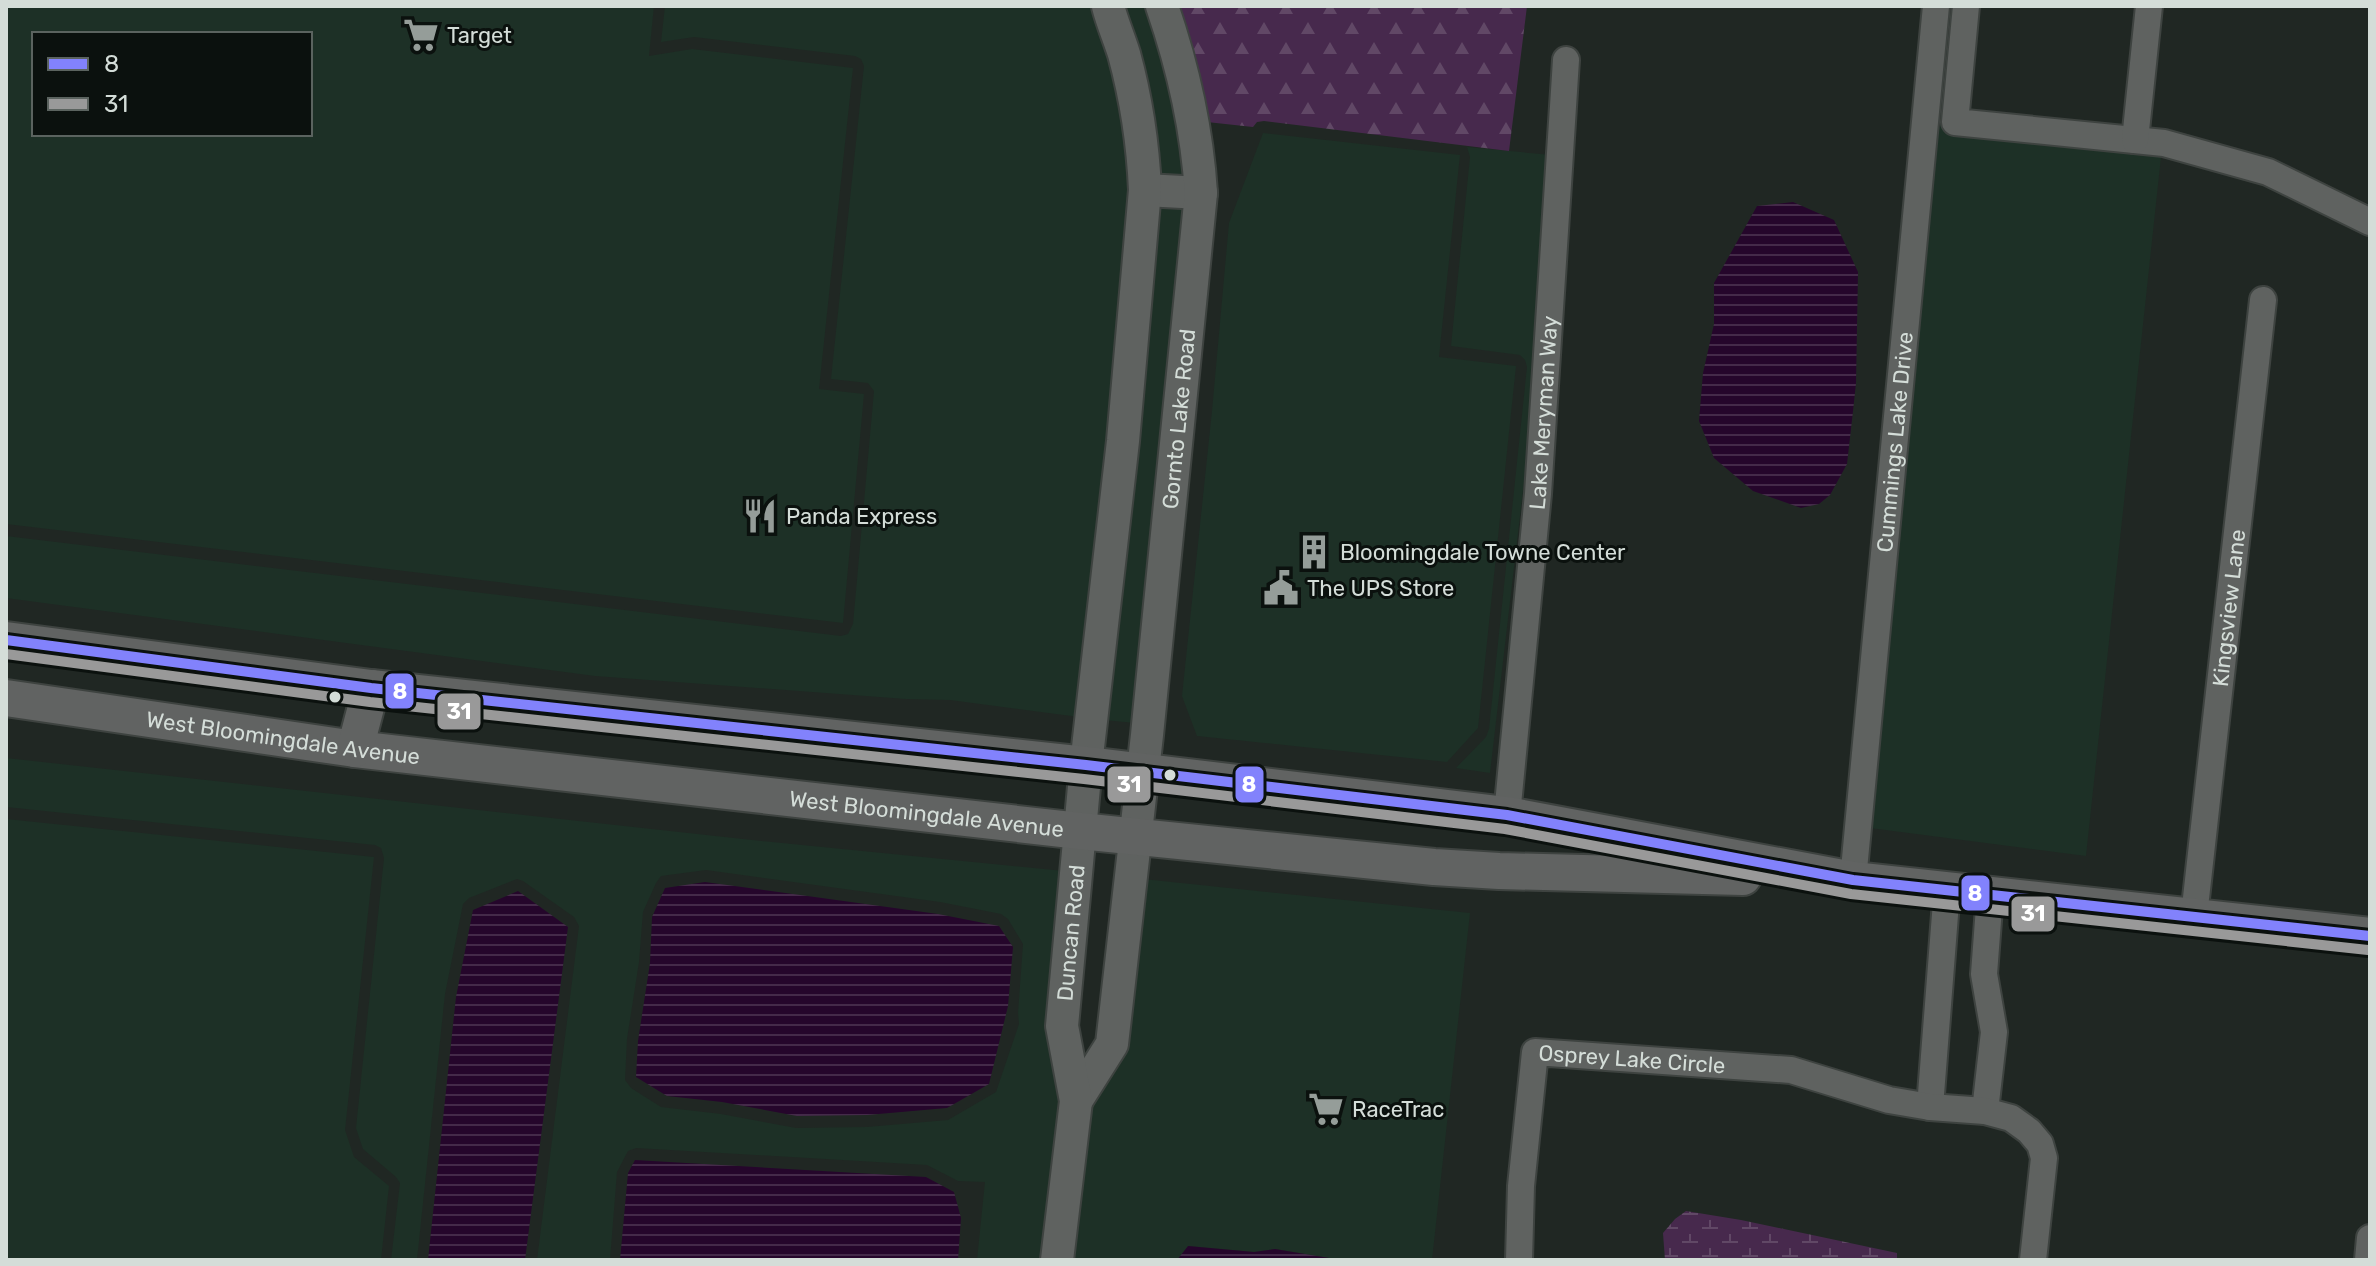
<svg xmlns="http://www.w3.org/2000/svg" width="2376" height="1266" font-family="Rubik,sans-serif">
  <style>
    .built { fill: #1d3026; fill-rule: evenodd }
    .forest { fill: url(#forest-firs) }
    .wetland { fill: url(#wetland-marsh) }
    .water { fill: url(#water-rules) }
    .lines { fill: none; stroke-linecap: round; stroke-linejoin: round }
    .minor-casing { stroke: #3e4340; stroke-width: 30 }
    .tertiary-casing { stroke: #3e4340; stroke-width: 36 }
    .secondary-casing { stroke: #3e4340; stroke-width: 40 }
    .minor { stroke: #5f6260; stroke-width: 26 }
    .tertiary { stroke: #5f6260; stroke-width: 32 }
    .secondary { stroke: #616362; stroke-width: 36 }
    .bus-1-casing { stroke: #0b110e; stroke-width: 16 }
    .bus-2-casing { stroke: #0b110e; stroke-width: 16 }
    .bus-1 { stroke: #8282fc; stroke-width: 10 }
    .bus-2 { stroke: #999; stroke-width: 10 }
    .bus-dot { fill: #d4ddd8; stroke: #0b110e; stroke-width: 3 }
    .labels { text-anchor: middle; stroke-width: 6; stroke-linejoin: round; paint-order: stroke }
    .poi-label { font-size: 22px; fill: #d4ddd8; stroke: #0b110e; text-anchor: start }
    .street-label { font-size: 22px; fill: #d4ddd8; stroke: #0b110e }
    .line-badge { stroke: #0b110e; stroke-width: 3 }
    .badge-label { font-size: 22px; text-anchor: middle; font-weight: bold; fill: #fff }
  </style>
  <defs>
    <pattern id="forest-firs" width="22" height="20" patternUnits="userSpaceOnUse" patternTransform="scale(2)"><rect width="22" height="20" fill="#47294d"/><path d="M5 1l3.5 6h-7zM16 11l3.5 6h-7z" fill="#614866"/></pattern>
    <pattern id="wetland-marsh" width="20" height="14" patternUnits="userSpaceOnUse" patternTransform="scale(2)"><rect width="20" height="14" fill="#47294d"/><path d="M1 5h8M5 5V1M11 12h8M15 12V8" fill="none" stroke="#614866"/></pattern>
    <pattern id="water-rules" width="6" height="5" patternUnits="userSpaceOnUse" patternTransform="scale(2)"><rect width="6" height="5" fill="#25062b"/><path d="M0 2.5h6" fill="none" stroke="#442a49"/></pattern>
  </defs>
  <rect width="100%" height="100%" fill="#202723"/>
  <path class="built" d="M 6,6 L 654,6 L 649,56 L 692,49 L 853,68 L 819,389 L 864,394 L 843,623 L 6,524 ZM 310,34 L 310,134 L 34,134 L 34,34 Z
    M 665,6 L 1095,6 L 1112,60 L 1126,123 L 1133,190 L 1079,717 L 950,700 L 906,699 L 595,676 L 6,598 L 6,536 L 841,636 L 848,634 L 853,624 L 874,391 L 868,383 L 831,379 L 864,66 L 861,59 L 855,56 L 694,37 L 661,42 Z
    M 1121,6 L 1148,6 L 1167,64 L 1187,178 L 1157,176 Z
    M 1940,125 L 1945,125 L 1953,136 L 2161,157 L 2086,856 L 1870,828 L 1937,127 L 1940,127 Z
    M 1263,133 L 1460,155 L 1439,357 L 1516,366 L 1478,728 L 1447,762 L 1197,736 L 1182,696 L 1212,411 L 1229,223 Z
    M 1467,147 L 1562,156 L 1490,773 L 1456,768 L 1486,737 L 1489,729 L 1527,367 L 1525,360 L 1520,355 L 1451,346 L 1470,157 Z
    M 1157,205 L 1187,207 L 1135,723 L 1104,720 Z
    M 6,758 L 752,840 L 1064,871 L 1062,1098 L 1058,1104 L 1062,1108 L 1045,1260 L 977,1260 L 985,1182 L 958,1181 L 927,1165 L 636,1148 L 628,1151 L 617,1172 L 610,1260 L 537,1260 L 579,926 L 574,917 L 523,881 L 517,879 L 469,898 L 463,904 L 445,994 L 417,1260 L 391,1260 L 400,1183 L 396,1177 L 363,1149 L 356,1128 L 384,858 L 381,848 L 375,845 L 6,807 ZM 706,870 L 940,902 L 1001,914 L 1008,919 L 1023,944 L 1018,1013 L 1019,1024 L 996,1092 L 948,1120 L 867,1127 L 796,1128 L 721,1114 L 661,1107 L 631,1088 L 625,1080 L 627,1039 L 639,962 L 643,912 L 656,883 L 661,876 Z
    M 6,819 L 374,857 L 345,1130 L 354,1157 L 389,1186 L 381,1260 L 6,1260 Z
    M 1143,879 L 1470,913 L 1432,1260 L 1341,1260 L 1275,1249 L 1254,1252 L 1189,1246 L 1177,1260 L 1070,1260 L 1087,1112 Z"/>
  <path class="forest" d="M 1175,6 L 1527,6 L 1509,151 L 1264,121 L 1257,122 L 1253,127 L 1207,122 Z"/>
  <path class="wetland" d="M 1686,1211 L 1741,1220 L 1897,1253 L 1897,1260 L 1665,1260 L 1663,1233 L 1675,1219 Z"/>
  <path class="water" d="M 1793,202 L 1834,220 L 1858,272 L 1856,383 L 1853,411 L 1847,464 L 1830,495 L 1819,504 L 1801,508 L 1753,491 L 1714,458 L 1699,421 L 1703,373 L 1714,324 L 1714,283 L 1757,206 Z
    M 705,882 L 938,914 L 999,926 L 1013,947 L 1008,1006 L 989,1084 L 947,1108 L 867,1115 L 797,1116 L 722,1102 L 667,1096 L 636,1077 L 638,1041 L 650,963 L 652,917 L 665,888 Z
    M 518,891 L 568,927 L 525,1260 L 428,1260 L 456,997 L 473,910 Z
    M 635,1160 L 926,1177 L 954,1192 L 961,1218 L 958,1260 L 620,1260 L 628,1173 Z
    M 1188,1246 L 1254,1252 L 1275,1249 L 1341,1260 L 1177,1260 Z"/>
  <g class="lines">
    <g class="minor-casing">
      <g id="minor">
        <path d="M 1966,6 L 1955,122 L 2164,143 L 2268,172 L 2370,222"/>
        <path d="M 2135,140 L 2149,6"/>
        <path id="s1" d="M 1507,815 L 1538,494 L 1566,60"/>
        <path id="s2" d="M 1853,880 L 1936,6"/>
        <path id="s3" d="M 2194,916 L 2263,300"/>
        <path d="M 1930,1107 L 1947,889"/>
        <path d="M 1985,1111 L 1994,1032 L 1984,974 L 1990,894"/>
        <path id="s4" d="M 1519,1260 L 1521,1186 L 1535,1052 L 1791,1070 L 1889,1100 L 1930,1107 L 1985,1111 L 2011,1118 L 2029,1131 L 2040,1144 L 2044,1158 L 2033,1260"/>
        <path d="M 2368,1260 L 2370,1238"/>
      </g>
    </g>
    <g class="tertiary-casing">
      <g id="tertiary">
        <path d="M 1145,190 L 1201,193"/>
        <path id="s5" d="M 1076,1101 L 1112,1044 L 1147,735 L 1201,193 C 1197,129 1183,67 1162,6"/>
        <path id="s6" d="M 1057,1260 L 1076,1101 L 1062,1026 L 1086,765 L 1123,441 L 1145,190 C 1143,144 1136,98 1124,54 C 1119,38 1112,22 1108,6"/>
      </g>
    </g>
    <g class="secondary-casing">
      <g id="secondary">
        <path d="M 6,640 L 371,688 L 1086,765 L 1507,815 L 1853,880 L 2370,936"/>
        <path id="s7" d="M 6,698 L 355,749 L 1080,831 L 1434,867 L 1499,871 L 1743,877"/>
        <path d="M 355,749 L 371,688"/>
      </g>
    </g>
    <use href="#minor" class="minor"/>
    <use href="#tertiary" class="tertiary"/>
    <use href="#secondary" class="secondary"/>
    <g class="bus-1-casing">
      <path id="bus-1" d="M 6,640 L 371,688 L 1086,765 L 1507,815 L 1853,880 L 2370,936"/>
    </g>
    <g class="bus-2-casing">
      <path id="bus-2" d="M 6,654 L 370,702 L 1084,779 L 1505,829 L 1851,894 L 2368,950"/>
    </g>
    <use href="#bus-1" class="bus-1"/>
    <use href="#bus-2" class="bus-2"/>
  </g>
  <defs>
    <g id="supermarket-bare" transform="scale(2.76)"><path d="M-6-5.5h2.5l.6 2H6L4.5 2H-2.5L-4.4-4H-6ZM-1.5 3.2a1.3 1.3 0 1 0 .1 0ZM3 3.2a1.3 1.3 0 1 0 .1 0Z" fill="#959d99" stroke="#0b110e" stroke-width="2.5" paint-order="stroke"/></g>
    <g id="restaurant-bare" transform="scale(2.76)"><path d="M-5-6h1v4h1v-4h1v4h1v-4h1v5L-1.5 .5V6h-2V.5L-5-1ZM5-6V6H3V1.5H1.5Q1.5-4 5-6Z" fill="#959d99" stroke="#0b110e" stroke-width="2.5" paint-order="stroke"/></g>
    <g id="building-bare" transform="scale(2.76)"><path d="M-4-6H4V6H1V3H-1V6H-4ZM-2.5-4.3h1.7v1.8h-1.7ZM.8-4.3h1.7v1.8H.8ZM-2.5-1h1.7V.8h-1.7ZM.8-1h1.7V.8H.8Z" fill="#959d99" stroke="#0b110e" stroke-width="2.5" paint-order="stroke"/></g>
    <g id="civic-bare" transform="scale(2.76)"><path d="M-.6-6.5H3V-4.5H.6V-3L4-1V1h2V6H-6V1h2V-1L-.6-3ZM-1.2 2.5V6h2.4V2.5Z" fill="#959d99" stroke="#0b110e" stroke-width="2.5" paint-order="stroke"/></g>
  </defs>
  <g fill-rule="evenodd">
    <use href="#supermarket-bare" x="421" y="35"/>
    <use href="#restaurant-bare" x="760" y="516"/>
    <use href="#building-bare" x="1314" y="552"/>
    <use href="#civic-bare" x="1281" y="588"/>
    <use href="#supermarket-bare" x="1326" y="1109"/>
  </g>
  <g class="bus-dot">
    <circle cx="335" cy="697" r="7"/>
    <circle cx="1170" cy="775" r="7"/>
  </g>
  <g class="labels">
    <g class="poi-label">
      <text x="447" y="43">Target</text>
      <text x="786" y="524">Panda Express</text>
      <text x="1340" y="560">Bloomingdale Towne Center</text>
      <text x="1307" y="596">The UPS Store</text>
      <text x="1352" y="1117">RaceTrac</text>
    </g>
    <g class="street-label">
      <text dy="8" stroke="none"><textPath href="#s1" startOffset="404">Lake Meryman Way</textPath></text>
      <text dy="8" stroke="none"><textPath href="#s5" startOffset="696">Gornto Lake Road</textPath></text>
      <text dy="8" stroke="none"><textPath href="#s2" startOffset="440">Cummings Lake Drive</textPath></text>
      <text dy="8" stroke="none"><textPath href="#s3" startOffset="310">Kingsview Lane</textPath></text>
      <text dy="8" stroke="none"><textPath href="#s7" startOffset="280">West Bloomingdale Avenue</textPath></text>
      <text dy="8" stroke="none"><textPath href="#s7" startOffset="928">West Bloomingdale Avenue</textPath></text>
      <text dy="8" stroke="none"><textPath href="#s6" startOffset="330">Duncan Road</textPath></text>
      <text dy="8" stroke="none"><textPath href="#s4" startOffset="306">Osprey Lake Circle</textPath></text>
    </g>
  </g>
  <g class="line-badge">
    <rect x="384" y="672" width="31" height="38" rx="8" fill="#8282fc"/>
    <rect x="436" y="692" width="46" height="39" rx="8" fill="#999"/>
    <rect x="1106" y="765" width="46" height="39" rx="8" fill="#999"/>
    <rect x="1234" y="765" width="31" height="39" rx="8" fill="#8282fc"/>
    <rect x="1960" y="874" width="31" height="38" rx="8" fill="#8282fc"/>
    <rect x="2010" y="895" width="46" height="38" rx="8" fill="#999"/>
  </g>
  <g class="badge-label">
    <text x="400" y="699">8</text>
    <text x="459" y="719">31</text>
    <text x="1129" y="792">31</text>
    <text x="1249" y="792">8</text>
    <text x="1975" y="901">8</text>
    <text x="2033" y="921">31</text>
  </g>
  <rect width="2376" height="1266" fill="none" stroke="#d4ddd8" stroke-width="16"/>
  <rect x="32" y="32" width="280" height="104" fill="#0b110e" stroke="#5b635f" stroke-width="2"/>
  <rect x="48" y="58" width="40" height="12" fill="#8282fc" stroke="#5b635f" stroke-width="2"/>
  <text x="104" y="72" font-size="24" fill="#d4ddd8">8</text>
  <rect x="48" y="98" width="40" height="12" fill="#999999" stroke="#5b635f" stroke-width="2"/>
  <text x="104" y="112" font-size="24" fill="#d4ddd8">31</text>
</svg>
